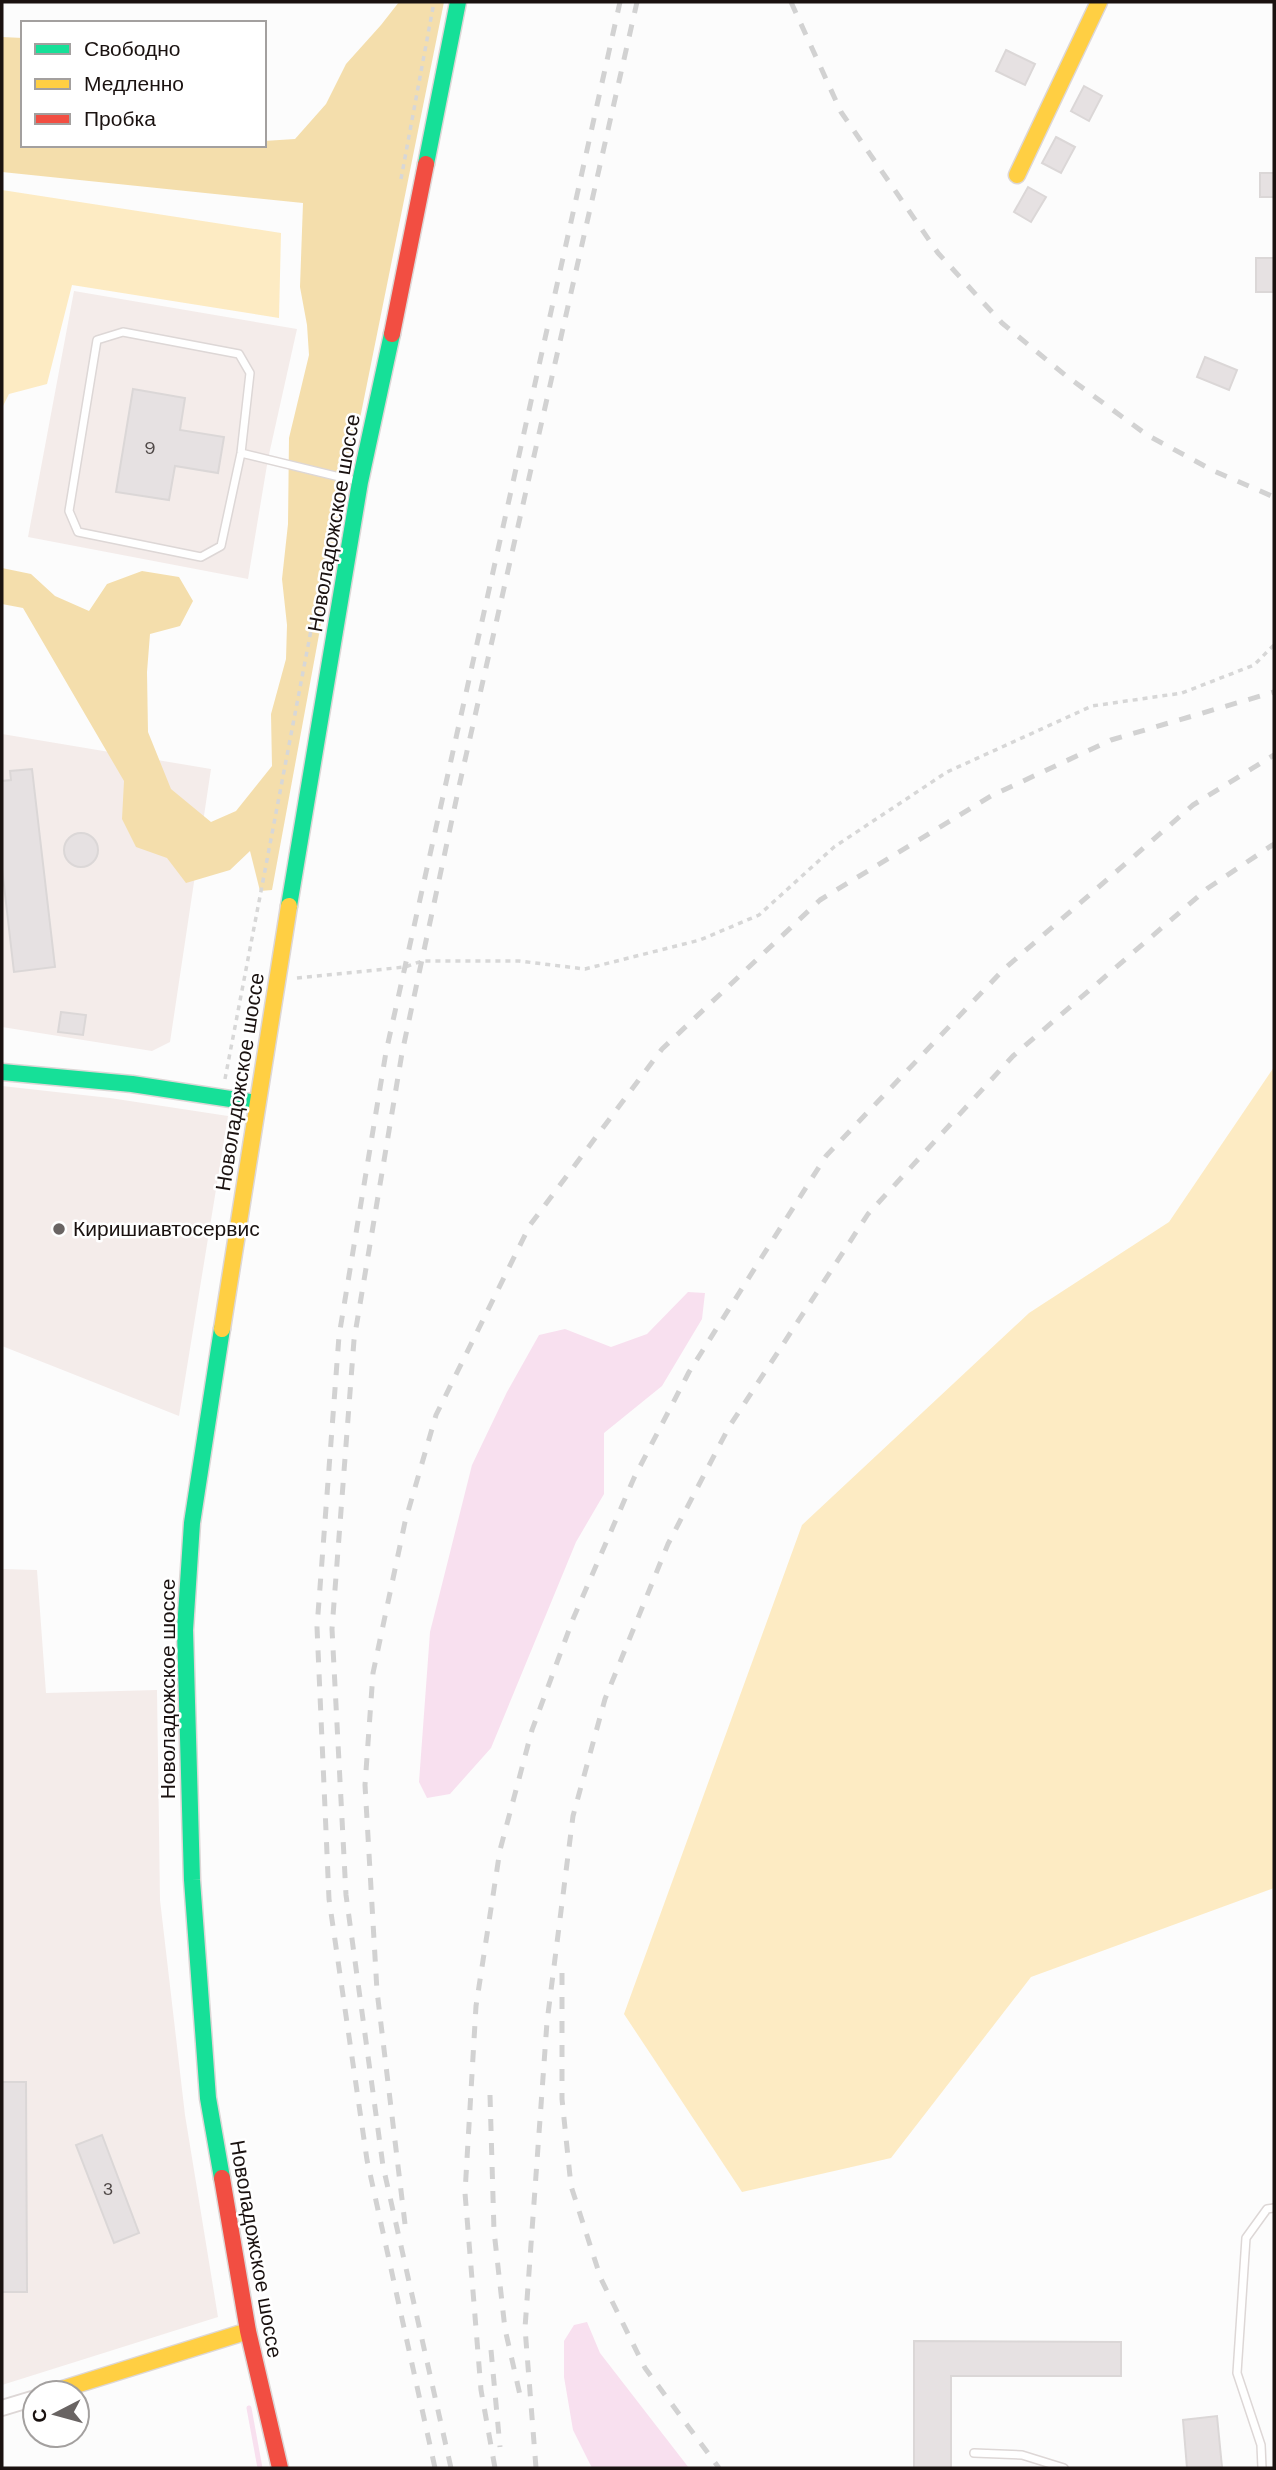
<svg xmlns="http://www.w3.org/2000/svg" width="1276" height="2470" font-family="'DM Sans',sans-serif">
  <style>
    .built { fill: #f4ecea }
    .green { fill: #fdebc3 }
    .forest { fill: #f4deac }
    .water { fill: #f8e0ef }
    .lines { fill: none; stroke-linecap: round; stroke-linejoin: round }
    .stream { stroke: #f8e0ef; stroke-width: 5 }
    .building { fill: #e6e1e2; stroke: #dbd7d7; stroke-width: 2 }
    .lane-casing { stroke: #ddd7d6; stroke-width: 10 }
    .street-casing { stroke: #ddd7d6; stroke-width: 18 }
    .fast-casing { stroke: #ddd7d6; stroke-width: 19 }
    .slow-casing { stroke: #ddd7d6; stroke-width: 19 }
    .jam-casing { stroke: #ddd7d6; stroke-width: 19 }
    .path { stroke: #d7d7d7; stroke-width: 3.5; stroke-dasharray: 5 5; stroke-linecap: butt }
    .lane { stroke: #fff; stroke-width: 7 }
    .street { stroke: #fff; stroke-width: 14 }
    .fast { stroke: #16e098; stroke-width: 16 }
    .slow { stroke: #ffcf43; stroke-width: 16 }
    .jam { stroke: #f24e42; stroke-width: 16 }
    .rail { stroke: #d2d2d2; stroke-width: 5; stroke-dasharray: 12 12; stroke-linecap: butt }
    .poi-dot { fill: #696463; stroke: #fff; stroke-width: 2.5 }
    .labels { text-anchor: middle; stroke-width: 5; stroke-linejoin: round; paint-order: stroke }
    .number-label { font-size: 18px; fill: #4e4746 }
    .street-label { font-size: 21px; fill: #1a1210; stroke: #fff }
    .poi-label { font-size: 21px; fill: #1a1210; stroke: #fff; text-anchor: start }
  </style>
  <rect width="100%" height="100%" fill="#fcfcfc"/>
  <path class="built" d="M 74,291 L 297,329 L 268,459 L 248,579 L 28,537 Z
    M 2,734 L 211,769 L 170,1042 L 152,1051 L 2,1027 Z
    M 2,1086 L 110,1098 L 228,1116 L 179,1416 L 2,1346 Z
    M 2,1569 L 37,1570 L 46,1693 L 157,1690 L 160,1900 L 185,2115 L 218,2317 L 2,2385 Z"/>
  <path class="green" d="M 2,190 L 281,233 L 279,318 L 72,285 L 47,384 L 9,394 L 2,408 Z
    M 1274,1067 L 1274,1888 L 1031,1977 L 891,2158 L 742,2192 L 624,2014 L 802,1525 L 1029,1313 L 1169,1222 Z"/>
  <path class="forest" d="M 399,2 L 444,2 L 346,488 L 272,890 L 260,891 L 250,851 L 230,870 L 186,883 L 167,858 L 136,847 L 122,819 L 124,781 L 23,608 L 2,604 L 2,568 L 31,574 L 55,596 L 89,611 L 107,584 L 142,571 L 179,577 L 193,601 L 180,626 L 150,634 L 147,672 L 148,732 L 171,789 L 211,822 L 236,811 L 272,766 L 271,714 L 286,659 L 287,625 L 282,579 L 288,524 L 289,438 L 309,355 L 307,325 L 300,287 L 303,203 L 2,172 L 2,37 L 23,38 L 23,145 L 264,145 L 264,141 L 295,139 L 326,104 L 346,64 L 381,25 Z"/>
  <path class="water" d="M 688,1292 L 705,1293 L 702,1319 L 662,1386 L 604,1433 L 604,1494 L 576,1542 L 491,1748 L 450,1794 L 427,1798 L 419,1782 L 430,1632 L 472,1465 L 507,1392 L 539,1335 L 565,1329 L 611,1347 L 647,1334 Z
    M 587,2322 L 600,2353 L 689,2468 L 592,2468 L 573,2430 L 564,2377 L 564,2341 L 574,2325 Z"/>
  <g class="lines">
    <path class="stream" d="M 249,2408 L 260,2468"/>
  </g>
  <path class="building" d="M 1006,50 L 1035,64 L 1025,85 L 996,71 Z
    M 1084,86 L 1102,96 L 1089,121 L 1071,111 Z
    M 1056,137 L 1075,147 L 1061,173 L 1042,163 Z
    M 1260,173 L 1274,173 L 1274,197 L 1260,197 Z
    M 1028,187 L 1046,197 L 1031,222 L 1014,212 Z
    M 1256,258 L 1274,258 L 1273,292 L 1256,292 Z
    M 1205,357 L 1237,370 L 1229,390 L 1197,377 Z
    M 133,389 L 185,398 L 180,430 L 224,437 L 218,473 L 175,466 L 169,500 L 116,492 Z
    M 32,769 L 55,967 L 14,972 L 2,868 L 2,781 L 11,780 L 10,771 Z
    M64 850a17 17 0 1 1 34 0a17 17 0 1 1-34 0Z
    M 61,1012 L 86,1015 L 83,1035 L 58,1032 Z
    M 2,2082 L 26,2082 L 27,2292 L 2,2292 Z
    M 102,2135 L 139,2233 L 114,2243 L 76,2145 Z
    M 914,2341 L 1121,2342 L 1121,2376 L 951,2376 L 951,2468 L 914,2468 Z
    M 1217,2416 L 1222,2467 L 1187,2468 L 1183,2420 Z"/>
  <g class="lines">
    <g class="lane-casing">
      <path id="lane" d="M 123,332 L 239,354 L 250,373 L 241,453 L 221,546 L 201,557 L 78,532 L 69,511 L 97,340 Z
        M 241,453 L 356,481
        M 974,2453 L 1022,2455 L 1064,2468
        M 1262,2468 L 1261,2445 L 1237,2373 L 1246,2238 L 1267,2209 L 1274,2208"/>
    </g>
    <g class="street-casing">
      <path id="street" d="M 2,2408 L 35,2398"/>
    </g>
    <g class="fast-casing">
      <path id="fast" d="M 426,164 L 458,2
        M 289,906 L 360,482 L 392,334
        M 2,1072 L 132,1084 L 257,1103
        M 222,2178 L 208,2098 L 192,1880 L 185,1630 L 192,1523 L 222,1329"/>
    </g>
    <g class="slow-casing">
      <path id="slow" d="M 1017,175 L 1099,2
        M 222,1329 L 289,906
        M 50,2393 L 248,2331"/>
    </g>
    <g class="jam-casing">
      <path id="jam" d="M 392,334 L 426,164
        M 222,2178 L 248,2331 L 280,2468"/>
    </g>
    <path class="path" d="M 401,179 L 434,2
      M 297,978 L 405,967 L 422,961 L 519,961 L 585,969 L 700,940 L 759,915 L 834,847 L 947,772 L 1092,706 L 1182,693 L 1254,665 L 1274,645
      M 225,1079 L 331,526"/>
    <use href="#lane" class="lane"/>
    <use href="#street" class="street"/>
    <use href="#fast" class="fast"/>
    <use href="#slow" class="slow"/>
    <use href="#jam" class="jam"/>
    <path class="rail" d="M 791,2 L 841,112 L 938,253 L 1002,323 L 1065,375 L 1147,435 L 1214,471 L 1274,497
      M 562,1973 L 562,2099 L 571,2186 L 601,2279 L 645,2368 L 719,2468
      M 490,2095 L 494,2231 L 505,2329 L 520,2395
      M 405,2224 L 377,1991 L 365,1785 L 373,1673 L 405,1522 L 436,1415 L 530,1225 L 662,1049 L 820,900 L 991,796 L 1111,740 L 1274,692
      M 491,2350 L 500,2447
      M 435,2468 L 367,2160 L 329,1899 L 317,1627 L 339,1336 L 386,1052 L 620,2
      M 451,2468 L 383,2166 L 346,1895 L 332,1629 L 354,1340 L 402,1053 L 460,782 L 637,2
      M 495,2468 L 481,2390 L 465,2193 L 476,2006 L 500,1850 L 532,1730 L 573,1619 L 634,1478 L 689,1372 L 826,1156 L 1003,970 L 1193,805 L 1274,755
      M 536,2468 L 525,2328 L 547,2022 L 573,1816 L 605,1699 L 668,1544 L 729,1427 L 868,1214 L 1013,1056 L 1208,888 L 1274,844"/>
  </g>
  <circle class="poi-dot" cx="59" cy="1229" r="7"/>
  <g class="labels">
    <g class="number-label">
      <text x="150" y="454">9</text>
      <text x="108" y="2195">3</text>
    </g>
    <g class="street-label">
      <text transform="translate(334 523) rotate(-80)" y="7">Новоладожское шоссе</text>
      <text transform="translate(240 1082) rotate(-81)" y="7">Новоладожское шоссе</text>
      <text transform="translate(168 1689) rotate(-90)" y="7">Новоладожское шоссе</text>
      <text transform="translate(256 2249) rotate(80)" y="7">Новоладожское шоссе</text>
    </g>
    <g class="poi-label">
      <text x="73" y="1236">Киришиавтосервис</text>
    </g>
  </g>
  <rect width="1276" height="2470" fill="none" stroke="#1a1210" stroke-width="7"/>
  <rect x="21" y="21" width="245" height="126" fill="#ffffff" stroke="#a3a09f" stroke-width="2"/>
  <rect x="35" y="44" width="35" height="10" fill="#16e098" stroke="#a3a09f" stroke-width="2"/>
  <text x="84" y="56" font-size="21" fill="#1a1210">Свободно</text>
  <rect x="35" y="79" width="35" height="10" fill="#ffcf43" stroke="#a3a09f" stroke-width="2"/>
  <text x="84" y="91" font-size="21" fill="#1a1210">Медленно</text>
  <rect x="35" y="114" width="35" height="10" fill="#f24e42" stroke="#a3a09f" stroke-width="2"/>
  <text x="84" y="126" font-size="21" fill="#1a1210">Пробка</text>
  <g transform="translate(56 2414) rotate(264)"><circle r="33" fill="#ffffff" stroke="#a3a09f" stroke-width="2"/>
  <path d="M0-5L12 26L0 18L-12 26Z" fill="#696463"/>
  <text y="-10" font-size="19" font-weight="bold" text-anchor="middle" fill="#1a1210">С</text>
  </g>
</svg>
